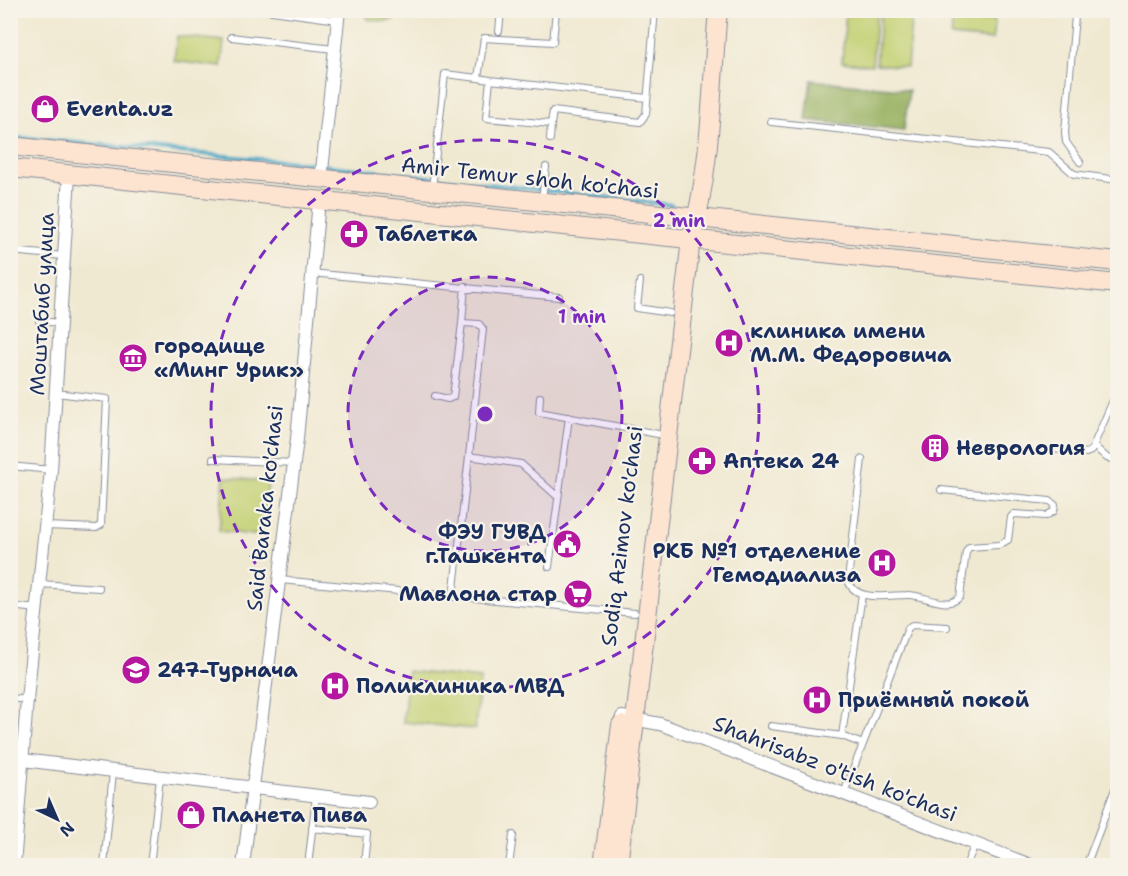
<svg xmlns="http://www.w3.org/2000/svg" width="1128" height="876" font-family="'Shantell Sans',sans-serif">
  <style>
    .green { fill: #c3d072; stroke: #6f8068; stroke-width: 1.5 }
    .forest { fill: #9ab264; stroke: #5a7061; stroke-width: 1.5 }
    .lines { fill: none; stroke-linecap: round; stroke-linejoin: round }
    .stream { stroke: #49a8c8; stroke-width: 4 }
    .lane-casing { stroke: #868c98; stroke-width: 8 }
    .street-casing { stroke: #868c98; stroke-width: 14 }
    .secondary-casing { stroke: #868c98; stroke-width: 20 }
    .lane { stroke: #fff; stroke-width: 6 }
    .street { stroke: #fff; stroke-width: 12 }
    .secondary { stroke: #fde4d1; stroke-width: 18 }
    .ring { fill: none; stroke: #7b2cbf; stroke-width: 3; stroke-dasharray: 10 8 }
    .labels { text-anchor: middle; stroke-width: 4.5; stroke-linejoin: round; paint-order: stroke }
    .poi-label { font-size: 21px; font-weight: bold; fill: #1b2f5e; stroke: #f7f3e8; text-anchor: start }
    .street-label { font-size: 21px; fill: #1b2f5e; stroke: #f7f3e8 }
    .centre { fill: #7b2cbf; stroke: #f7f3e8; stroke-width: 3 }
    .ring-label { font-size: 18px; text-anchor: middle; font-weight: bold; fill: #7b2cbf; stroke: #f7f3e8; stroke-width: 4.5; stroke-linejoin: round; paint-order: stroke }
  </style>
  <rect width="100%" height="100%" fill="#f7f3e8"/>
  <filter id="ink" filterUnits="userSpaceOnUse"><feTurbulence type="fractalNoise" baseFrequency=".0167" numOctaves="2"/><feDisplacementMap in="SourceGraphic" scale="12" xChannelSelector="R" yChannelSelector="G"/><feConvolveMatrix kernelMatrix="1 2 1 2 8 2 1 2 1" color-interpolation-filters="sRGB"/></filter>
  <filter id="wash" filterUnits="userSpaceOnUse"><feTurbulence type="fractalNoise" baseFrequency=".008" numOctaves="4" result="noise"/><feDisplacementMap in="SourceGraphic" scale="24" xChannelSelector="R" yChannelSelector="G"/><feGaussianBlur stdDeviation="1.35" result="paint"/><feColorMatrix in="noise" values="0 0 0 0 0 0 0 0 0 0 0 0 0 0 0 0 0 1.4 0 .05"/><feComposite in="paint" operator="in"/></filter>
  <g filter="url(#wash)">
    <rect width="100%" height="100%" fill="#f0e9d2"/>
    <path class="green" d="M 367,11 L 367,10 L 405,11 C 396,24 382,21 367,19 Z
      M 846,11 L 877,11 L 872,65 L 842,62 Z
      M 881,11 L 912,11 L 907,67 L 876,64 Z
      M 953,17 L 995,21 L 992,40 L 951,36 Z
      M 177,36 L 224,41 L 221,67 L 174,61 Z
      M 224,477 L 268,482 L 263,536 L 219,531 Z
      M 408,671 L 480,679 L 475,729 L 403,722 Z"/>
    <path class="forest" d="M 811,80 L 909,90 L 904,130 L 806,120 Z"/>
    <g class="lines">
      <path class="stream" d="M 10,137 L 304,163 L 672,205"/>
    </g>
  </g>
  <g filter="url(#ink)">
    <g class="lines">
      <g class="lane-casing">
        <path id="lane" d="M 265,10 L 338,20
          M 1079,10 L 1075,16 L 1065,132 L 1066,142 L 1080,162
          M 499,31 L 501,10
          M 231,37 L 334,49
          M 478,78 L 490,80 L 486,118 L 551,124 L 553,111 L 640,122 L 646,114 L 655,10
          M 490,80 L 647,98
          M 771,122 L 1049,152 L 1074,174 L 1118,180
          M 550,139 L 551,124
          M 432,188 L 445,74 L 478,78 L 484,38 L 553,42 L 556,10
          M 542,199 L 546,167
          M 10,251 L 64,256
          M 311,273 L 559,297
          M 640,281 L 637,308 L 670,313
          M 465,286 L 462,323 L 479,324 L 483,329 L 469,456 L 521,464 L 558,497
          M 39,321 L 60,323
          M 435,396 L 448,399 L 453,397 L 462,323
          M 540,397 L 539,412 L 658,434
          M 1094,446 L 1107,458 L 1118,460
          M 1054,449 L 1086,453 L 1091,451 L 1115,396 L 1118,380
          M 213,459 L 294,463
          M 862,459 L 848,580 C 855,603 889,595 907,595 C 924,594 946,611 960,597 L 966,552 L 969,547 L 999,545 L 1008,540 L 1011,517 L 1014,514 L 1046,516 L 1054,511 L 1055,505 L 1050,501 L 941,490
          M 10,466 L 51,470
          M 46,526 L 96,528 L 101,525 L 107,399 L 56,393
          M 549,567 L 569,417
          M 280,580 L 635,613
          M 40,584 L 99,588
          M 453,597 L 469,456
          M 10,606 L 37,609
          M 10,698 L 27,700
          M 771,726 L 842,736 L 863,744
          M 842,736 L 862,594
          M 844,793 L 908,628 L 912,625 L 947,627
          M 312,828 L 367,834 L 364,866
          M 104,866 L 113,772
          M 150,866 L 160,778
          M 308,866 L 316,796
          M 509,866 L 513,835
          M 966,866 L 975,844
          M 1086,866 L 1118,781"/>
      </g>
      <g class="street-casing">
        <path id="street" d="M 321,180 L 339,10
          M 622,717 L 660,724 L 1033,866
          M 23,760 L 369,802
          M 14,866 L 27,700 L 51,470 L 69,175
          M 243,866 L 297,439 L 319,201"/>
      </g>
      <g class="secondary-casing">
        <path id="secondary" d="M 10,146 L 1118,262
          M 10,168 L 1118,284
          M 603,866 L 621,725
          M 618,866 L 691,239 C 712,167 711,86 718,10"/>
      </g>
      <use href="#lane" class="lane"/>
      <use href="#street" class="street"/>
      <use href="#secondary" class="secondary"/>
    </g>
  </g>
  <circle cx="485" cy="414" r="137" fill="#7b2cbf" fill-opacity=".12"/>
  <g class="ring">
    <circle cx="485" cy="414" r="137"/>
    <circle cx="485" cy="414" r="274"/>
  </g>
  <defs>
    <g id="shop-disc" transform="scale(1.5)"><circle r="9.5" fill="#b5179e" stroke="#f7f3e8"/><path d="M-5-2.5h2.3a2.7 3.5 0 0 1 5.4 0H5L5.5 6h-11ZM-1.5-2.5h3a1.5 2.3 0 0 0-3 0Z" fill="#fff"/></g>
    <g id="pharmacy-disc" transform="scale(1.5)"><circle r="9.5" fill="#b5179e" stroke="#f7f3e8"/><path d="M-2-6h4v4h4v4h-4v4h-4v-4h-4v-4h4Z" fill="#fff"/></g>
    <g id="hospital-disc" transform="scale(1.5)"><circle r="9.5" fill="#b5179e" stroke="#f7f3e8"/><path d="M-5-5h3v3.5h4V-5h3V5h-3V1.5h-4V5h-3Z" fill="#fff"/></g>
    <g id="museum-disc" transform="scale(1.5)"><circle r="9.5" fill="#b5179e" stroke="#f7f3e8"/><path d="M0-6L6-3V-2H-6V-3ZM-5-1h2V3h-2ZM-1-1h2V3h-2ZM3-1h2V3H3ZM-6 4H6V6H-6Z" fill="#fff"/></g>
    <g id="building-disc" transform="scale(1.5)"><circle r="9.5" fill="#b5179e" stroke="#f7f3e8"/><path d="M-4-6H4V6H1V3H-1V6H-4ZM-2.5-4.3h1.7v1.8h-1.7ZM.8-4.3h1.7v1.8H.8ZM-2.5-1h1.7V.8h-1.7ZM.8-1h1.7V.8H.8Z" fill="#fff"/></g>
    <g id="civic-disc" transform="scale(1.5)"><circle r="9.5" fill="#b5179e" stroke="#f7f3e8"/><path d="M-.6-6.5H3V-4.5H.6V-3L4-1V1h2V6H-6V1h2V-1L-.6-3ZM-1.2 2.5V6h2.4V2.5Z" fill="#fff"/></g>
    <g id="supermarket-disc" transform="scale(1.5)"><circle r="9.5" fill="#b5179e" stroke="#f7f3e8"/><path d="M-6-5.5h2.5l.6 2H6L4.5 2H-2.5L-4.4-4H-6ZM-1.5 3.2a1.3 1.3 0 1 0 .1 0ZM3 3.2a1.3 1.3 0 1 0 .1 0Z" fill="#fff"/></g>
    <g id="school-disc" transform="scale(1.5)"><circle r="9.5" fill="#b5179e" stroke="#f7f3e8"/><path d="M0-5L7-2L0 1L-7-2ZM-4 1L0 2.5L4 1V4Q0 6-4 4Z" fill="#fff"/></g>
  </defs>
  <g fill-rule="evenodd">
    <use href="#shop-disc" x="45" y="109"/>
    <use href="#pharmacy-disc" x="354" y="234"/>
    <use href="#hospital-disc" x="729" y="343"/>
    <use href="#museum-disc" x="133" y="358"/>
    <use href="#building-disc" x="935" y="448"/>
    <use href="#pharmacy-disc" x="702" y="461"/>
    <use href="#civic-disc" x="567" y="544"/>
    <use href="#hospital-disc" x="882" y="563"/>
    <use href="#supermarket-disc" x="578" y="594"/>
    <use href="#school-disc" x="136" y="670"/>
    <use href="#hospital-disc" x="335" y="686"/>
    <use href="#hospital-disc" x="817" y="700"/>
    <use href="#shop-disc" x="191" y="815"/>
  </g>
  <g class="labels">
    <g class="poi-label">
      <text x="66" y="116">Eventa.uz</text>
      <text x="375" y="241">Таблетка</text>
      <text x="750" y="338">клиника имени<tspan x="750" dy="24">М.М. Федоровича</tspan></text>
      <text x="154" y="353">городище<tspan x="154" dy="24">«Минг Урик»</tspan></text>
      <text x="956" y="455">Неврология</text>
      <text x="723" y="468">Аптека 24</text>
      <text x="546" y="539" text-anchor="end">ФЭУ ГУВД<tspan x="546" dy="24">г.Ташкента</tspan></text>
      <text x="861" y="558" text-anchor="end">РКБ №1 отделение<tspan x="861" dy="24">Гемодиализа</tspan></text>
      <text x="557" y="601" text-anchor="end">Мавлона стар</text>
      <text x="157" y="677">247-Турнача</text>
      <text x="356" y="693">Поликлиника МВД</text>
      <text x="838" y="707">Приёмный покой</text>
      <text x="212" y="822">Планета Пива</text>
    </g>
    <g class="street-label">
      <text transform="translate(530 178) rotate(6)" y="7">Amir Temur shoh ko'chasi</text>
      <text transform="translate(42 304) rotate(-87)" y="7">Моштабиб улица</text>
      <text transform="translate(265 508) rotate(-84)" y="7">Said Baraka ko'chasi</text>
      <text transform="translate(622 536) rotate(-83)" y="7">Sodiq Azimov ko'chasi</text>
      <text transform="translate(835 769) rotate(21)" y="7">Shahrisabz o'tish ko'chasi</text>
    </g>
  </g>
  <circle cx="485" cy="414" r="9" class="centre"/>
  <g class="ring-label">
    <text x="679" y="227">2 min</text>
    <text x="582" y="323">1 min</text>
  </g>
  <rect width="1128" height="876" fill="none" stroke="#f7f3e8" stroke-width="36"/>
  <g transform="translate(57 819) rotate(136)" stroke="#f7f3e8" stroke-width="4.5" paint-order="stroke">
  <path d="M0-4.5L10 22L0 15L-10 22Z" fill="#1b2f5e"/>
  <text y="-9" font-size="16" font-weight="bold" text-anchor="middle" fill="#1b2f5e">N</text>
  </g>
</svg>
